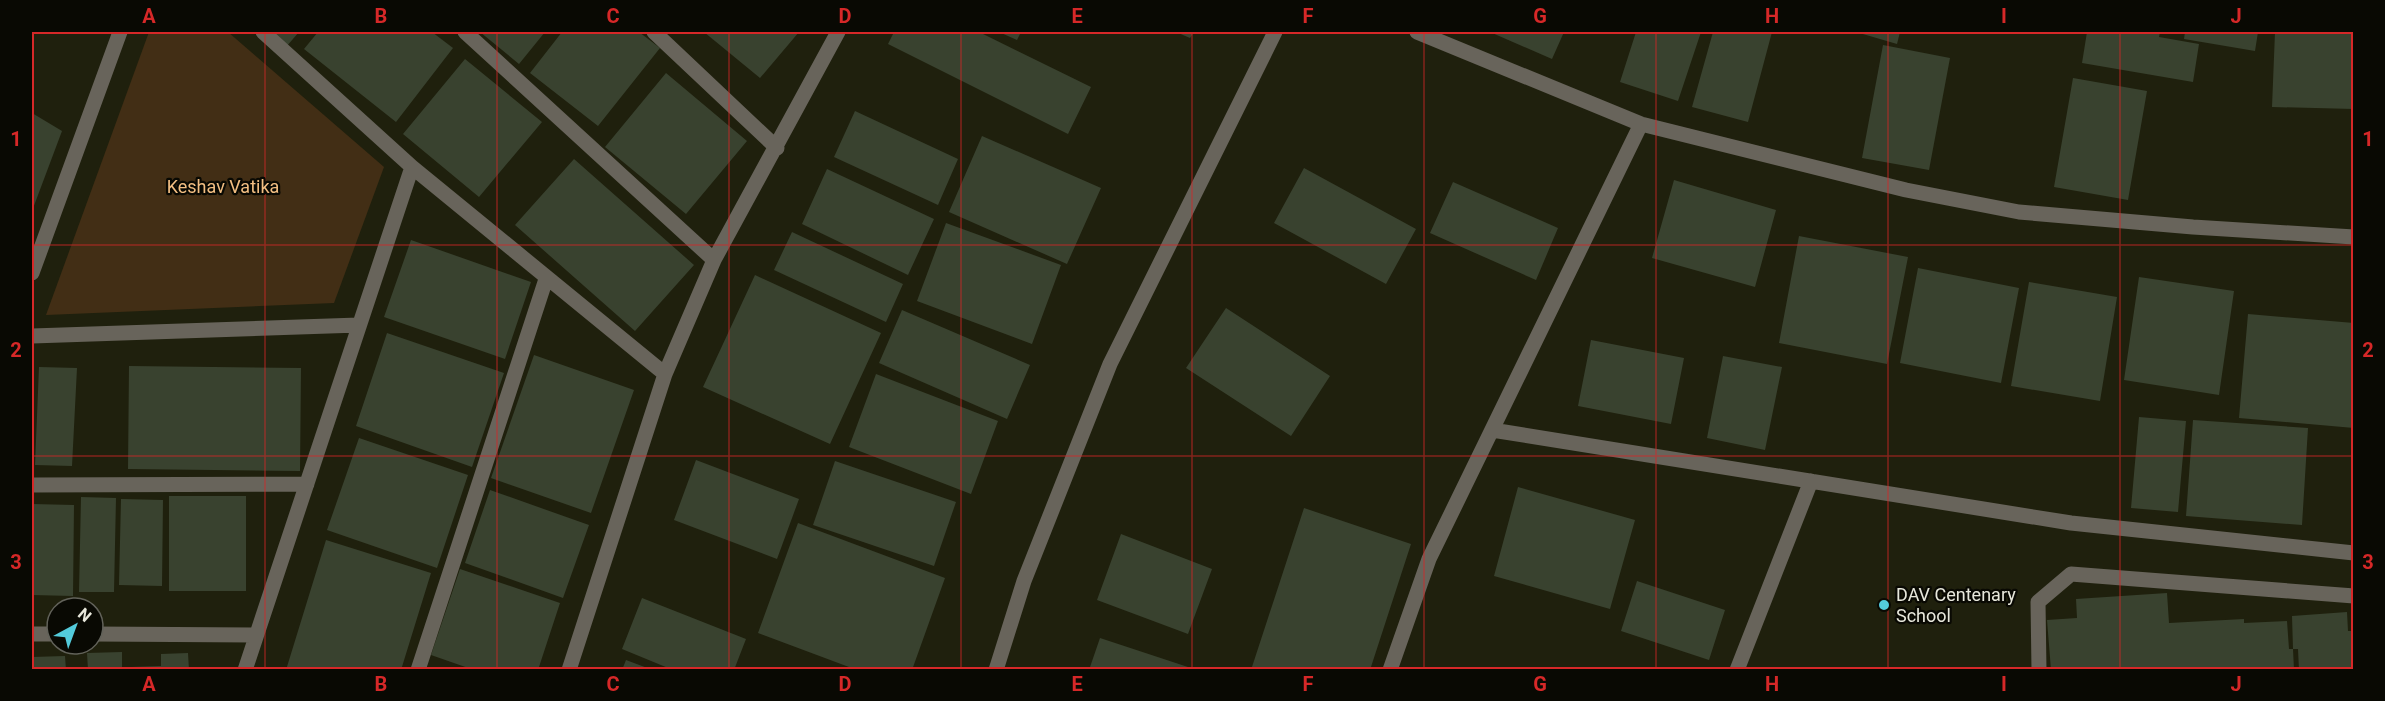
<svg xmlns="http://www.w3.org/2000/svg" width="2385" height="701" font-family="Roboto,sans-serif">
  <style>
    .green { fill: #422e15 }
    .building { fill: #39422f }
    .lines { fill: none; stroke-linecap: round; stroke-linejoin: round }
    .lane { stroke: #68645b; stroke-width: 15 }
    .street { stroke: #68645b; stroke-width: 15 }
    .grid { fill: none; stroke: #d62828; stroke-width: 1.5; stroke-opacity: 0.55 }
    .poi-dot { fill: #53cbdb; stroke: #090903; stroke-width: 2 }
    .labels { text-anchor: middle; stroke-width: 4.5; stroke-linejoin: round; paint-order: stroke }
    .park-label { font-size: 18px; fill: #f2be82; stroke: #090903 }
    .poi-label { font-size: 18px; fill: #e8e8dc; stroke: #090903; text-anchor: start }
    .neatline { fill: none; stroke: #d62828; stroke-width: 2 }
    .grid-label { font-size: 20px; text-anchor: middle; font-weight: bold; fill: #d62828 }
  </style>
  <rect width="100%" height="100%" fill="#1f200d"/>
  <path class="green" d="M 149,32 L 228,32 L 384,167 L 334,303 L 46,315 Z"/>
  <path class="building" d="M 267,32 L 299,32 L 286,47 Z
    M 318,32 L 432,32 L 453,48 L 396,122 L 304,49 Z
    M 480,32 L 545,32 L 519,64 Z
    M 562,32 L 639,32 L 660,48 L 598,126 L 530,73 Z
    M 704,32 L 799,32 L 760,78 Z
    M 894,32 L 979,32 L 1091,87 L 1068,134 L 888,44 Z
    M 999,32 L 1021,32 L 1017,40 Z
    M 1176,32 L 1194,32 L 1190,38 Z
    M 1490,32 L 1564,32 L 1552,59 Z
    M 1636,32 L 1701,32 L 1678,101 L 1620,82 Z
    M 1713,32 L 1772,32 L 1748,122 L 1692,107 Z
    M 1856,32 L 1900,32 L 1897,44 Z
    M 2087,32 L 2160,32 L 2159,37 L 2199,44 L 2193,82 L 2082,63 Z
    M 2185,32 L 2258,32 L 2255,51 L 2184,39 Z
    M 2275,32 L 2354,32 L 2354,109 L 2272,107 Z
    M 1883,45 L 1950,58 L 1929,170 L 1862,158 Z
    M 465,59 L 542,122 L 479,197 L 403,134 Z
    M 666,73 L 747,141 L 686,214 L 605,147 Z
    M 2073,78 L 2147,91 L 2128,200 L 2054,187 Z
    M 855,111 L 958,159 L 938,205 L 834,157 Z
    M 32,113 L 62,131 L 32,211 Z
    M 982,136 L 1101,188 L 1067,264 L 949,212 Z
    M 574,159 L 694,265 L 635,331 L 515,225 Z
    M 1304,168 L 1416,229 L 1386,284 L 1274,223 Z
    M 827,169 L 934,219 L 908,275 L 802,224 Z
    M 1674,180 L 1776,210 L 1755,287 L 1652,258 Z
    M 1453,182 L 1558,228 L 1536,280 L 1430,233 Z
    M 946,223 L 1061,265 L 1032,344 L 917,301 Z
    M 792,232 L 903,284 L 886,322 L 774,270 Z
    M 1799,236 L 1908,257 L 1887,364 L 1779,343 Z
    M 411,240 L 531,282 L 505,359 L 384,317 Z
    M 1918,268 L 2019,288 L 2001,383 L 1900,363 Z
    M 755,275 L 881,333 L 830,444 L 703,387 Z
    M 2139,277 L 2234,291 L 2219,395 L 2124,380 Z
    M 2029,282 L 2117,297 L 2100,401 L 2011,386 Z
    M 1226,308 L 1330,376 L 1291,436 L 1186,368 Z
    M 902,310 L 1030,365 L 1007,419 L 879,363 Z
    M 2248,314 L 2354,323 L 2354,428 L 2239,418 Z
    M 387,333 L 504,373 L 472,467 L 356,426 Z
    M 1591,340 L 1684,358 L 1671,424 L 1578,406 Z
    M 534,355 L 634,390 L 591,513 L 491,478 Z
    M 1723,356 L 1782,367 L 1765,450 L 1707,438 Z
    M 129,366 L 301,368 L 300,471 L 128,469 Z
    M 39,367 L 77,368 L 72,466 L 35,465 Z
    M 876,374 L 998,421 L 971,494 L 849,447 Z
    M 2139,417 L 2186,421 L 2178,512 L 2131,508 Z
    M 2193,420 L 2308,428 L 2302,525 L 2186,516 Z
    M 359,438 L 468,475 L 437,568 L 327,530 Z
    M 696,460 L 799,499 L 777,559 L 674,520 Z
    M 835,461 L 956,502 L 934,566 L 813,525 Z
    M 1518,487 L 1635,520 L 1610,609 L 1494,576 Z
    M 490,490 L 589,525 L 563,598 L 465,563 Z
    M 169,496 L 246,496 L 246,591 L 169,591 Z
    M 81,497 L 116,498 L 114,592 L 79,592 Z
    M 121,499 L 163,500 L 162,586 L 119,585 Z
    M 32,504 L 74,505 L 73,596 L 32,595 Z
    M 1304,508 L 1411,544 L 1370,670 L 1251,670 Z
    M 798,523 L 945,578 L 912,670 L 857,670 L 758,633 Z
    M 1121,534 L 1212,569 L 1188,634 L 1097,600 Z
    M 326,540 L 431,573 L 401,670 L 286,670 Z
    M 460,569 L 560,603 L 538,670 L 474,670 L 431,655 Z
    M 1637,581 L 1725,610 L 1709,660 L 1621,631 Z
    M 2167,593 L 2169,623 L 2244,619 L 2244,623 L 2287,621 L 2289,649 L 2293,649 L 2294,670 L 2051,670 L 2047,620 L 2077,618 L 2076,599 Z
    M 642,598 L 746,639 L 734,670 L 673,670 L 622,649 Z
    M 2347,612 L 2348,631 L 2354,631 L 2354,670 L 2299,670 L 2298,649 L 2293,649 L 2292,616 Z
    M 1100,638 L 1194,669 L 1194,670 L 1089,670 Z
    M 122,652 L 122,670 L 88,670 L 87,653 Z
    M 188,653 L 189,670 L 131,670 L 131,667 L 161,666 L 161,654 Z
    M 65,656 L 66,670 L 32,670 L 32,657 Z
    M 626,660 L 650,669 L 650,670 L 622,670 Z"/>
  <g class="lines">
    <path class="lane" d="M 2039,670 L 2038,602 L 2071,574 L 2354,596"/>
    <path class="street" d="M 263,32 L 412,167 L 665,374
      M 465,32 L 714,260
      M 654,32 L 777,148
      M 1417,32 L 1641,124 L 1906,190 L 2019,212 L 2193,227 L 2354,237
      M 32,273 L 120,32
      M 32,336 L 359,325
      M 1492,430 L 2071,523 L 2354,553
      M 32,485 L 307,484
      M 32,634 L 57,634
      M 93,634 L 255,635
      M 245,670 L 412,167
      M 418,670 L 546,279
      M 569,670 L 665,374 L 714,260 L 838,32
      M 996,670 L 1024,581 L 1110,364 L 1275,32
      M 1390,670 L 1429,559 L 1641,124
      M 1737,670 L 1811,481"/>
  </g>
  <path class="grid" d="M 265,32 L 265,670M 497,32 L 497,670M 729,32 L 729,670M 961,32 L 961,670M 1192,32 L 1192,670M 1424,32 L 1424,670M 1656,32 L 1656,670M 1888,32 L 1888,670M 2120,32 L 2120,670M 32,245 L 2354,245M 32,456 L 2354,456"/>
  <circle class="poi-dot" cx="1884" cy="605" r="6"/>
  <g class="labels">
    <g class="park-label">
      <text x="223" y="193">Keshav Vatika</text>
    </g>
    <g class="poi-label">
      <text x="1896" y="601">DAV Centenary<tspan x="1896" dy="21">School</tspan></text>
    </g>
  </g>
  <rect width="2385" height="701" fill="none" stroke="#090903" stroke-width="66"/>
  <g transform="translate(75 626) rotate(41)"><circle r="28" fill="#090903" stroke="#62625a" stroke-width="1.5"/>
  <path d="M0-4.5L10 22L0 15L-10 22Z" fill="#53cbdb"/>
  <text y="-9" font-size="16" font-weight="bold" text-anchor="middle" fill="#e8e8dc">N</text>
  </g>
  <rect x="33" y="33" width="2319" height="635" class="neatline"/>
  <g class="grid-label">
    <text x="149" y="23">A</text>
    <text x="381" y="23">B</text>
    <text x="613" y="23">C</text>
    <text x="845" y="23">D</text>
    <text x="1077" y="23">E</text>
    <text x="1308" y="23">F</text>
    <text x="1540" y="23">G</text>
    <text x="1772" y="23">H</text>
    <text x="2004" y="23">I</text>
    <text x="2236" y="23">J</text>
    <text x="16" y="146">1</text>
    <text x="2368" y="146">1</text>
    <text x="16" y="357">2</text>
    <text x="2368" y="357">2</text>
    <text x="16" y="569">3</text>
    <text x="2368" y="569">3</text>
    <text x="149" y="691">A</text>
    <text x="381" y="691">B</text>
    <text x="613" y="691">C</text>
    <text x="845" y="691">D</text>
    <text x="1077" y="691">E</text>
    <text x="1308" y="691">F</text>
    <text x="1540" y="691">G</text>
    <text x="1772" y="691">H</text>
    <text x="2004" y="691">I</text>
    <text x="2236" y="691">J</text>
  </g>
</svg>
